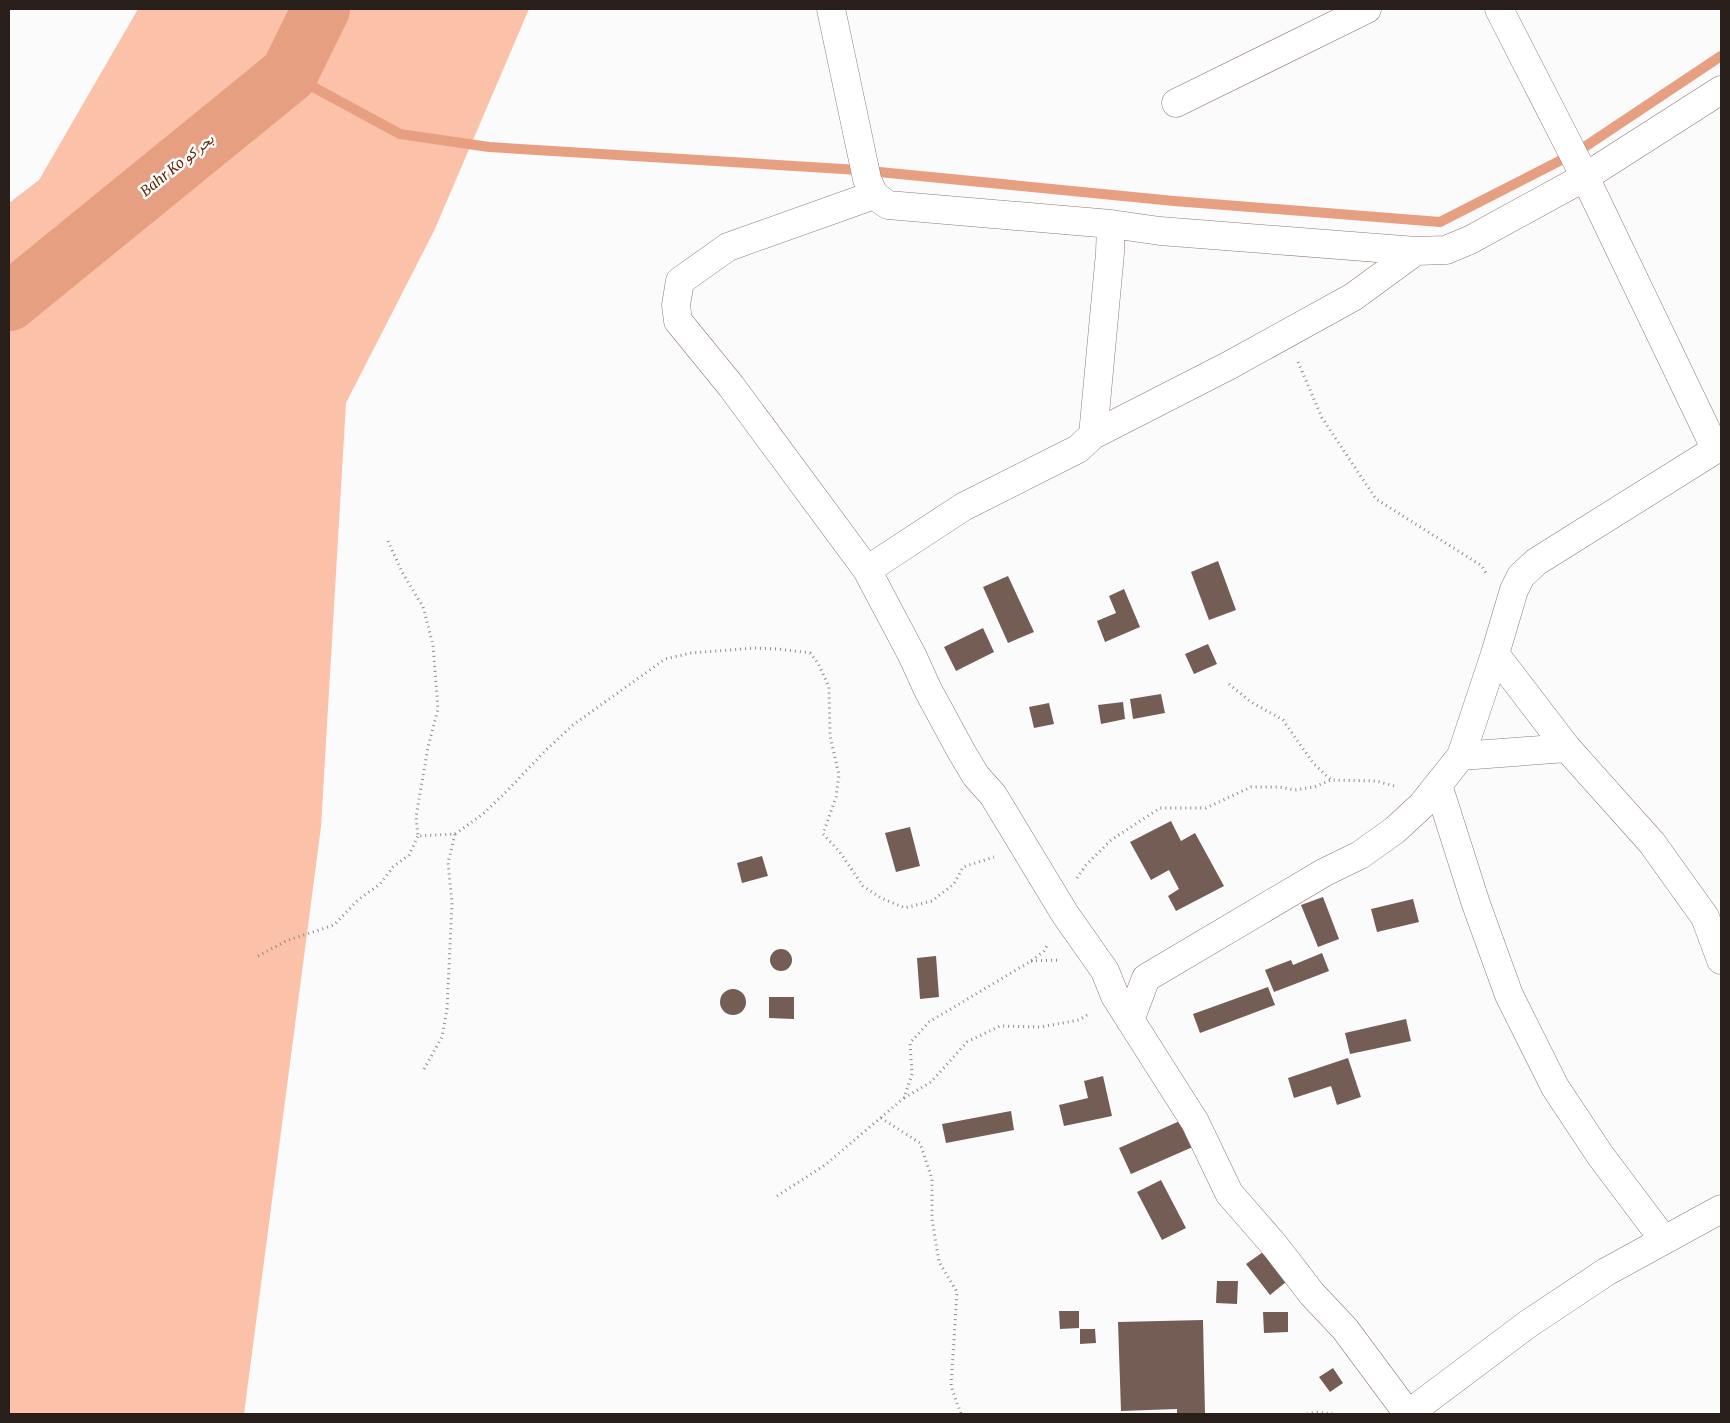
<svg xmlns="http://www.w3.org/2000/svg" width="1730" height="1423" font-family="Merriweather,Vazirmatn,serif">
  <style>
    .green { fill: #fcc1a9 }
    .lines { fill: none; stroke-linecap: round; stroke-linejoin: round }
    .stream { stroke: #e79f82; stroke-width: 10 }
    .river { stroke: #e79f82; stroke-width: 58 }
    .building { fill: #735d54 }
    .minor-casing { stroke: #917970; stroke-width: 29 }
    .path { stroke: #908b89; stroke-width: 3; stroke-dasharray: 1 4; stroke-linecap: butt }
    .minor { stroke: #fff; stroke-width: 28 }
    .labels { text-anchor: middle; stroke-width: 5; stroke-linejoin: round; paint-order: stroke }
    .water-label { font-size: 14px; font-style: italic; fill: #642504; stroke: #fff }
  </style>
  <rect width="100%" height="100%" fill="#fbfbfb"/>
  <path class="green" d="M 138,9 L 529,9 L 434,231 L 346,403 L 321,827 L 244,1414 L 9,1414 L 9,203 L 39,180 Z"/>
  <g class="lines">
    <path class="stream" d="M 289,74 L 400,134 L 489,147 L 859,170 L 1174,201 L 1440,222 L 1577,152 L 1721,56"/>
    <path class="river" d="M 9,302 L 289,74 L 321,9"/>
  </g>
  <path class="building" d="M 1218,561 L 1236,610 L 1209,620 L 1191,572 Z
    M 1008,576 L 1034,632 L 1008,643 L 983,587 Z
    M 1124,589 L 1140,627 L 1105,642 L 1097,621 L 1116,613 L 1109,596 Z
    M 983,628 L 994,652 L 956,671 L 944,647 Z
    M 1208,644 L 1217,664 L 1194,674 L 1185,654 Z
    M 1161,694 L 1165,713 L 1133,719 L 1130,699 Z
    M 1123,702 L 1125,719 L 1101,724 L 1098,705 Z
    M 1049,703 L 1054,724 L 1034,728 L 1029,707 Z
    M 1171,821 L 1181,841 L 1195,833 L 1224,886 L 1176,911 L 1168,896 L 1179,889 L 1169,870 L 1151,880 L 1130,842 Z
    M 910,827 L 920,866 L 896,872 L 885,833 Z
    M 762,856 L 768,876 L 742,883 L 737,863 Z
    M 1323,897 L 1339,939 L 1318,947 L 1301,905 Z
    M 1413,899 L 1419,922 L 1377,932 L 1371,909 Z
    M770 960a11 11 0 1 1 22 0a11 11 0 1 1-22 0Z
    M 1322,953 L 1329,971 L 1274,992 L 1265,970 L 1291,960 L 1293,965 Z
    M 936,956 L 939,997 L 920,999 L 917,958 Z
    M 1268,987 L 1275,1005 L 1200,1033 L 1193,1014 Z
    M720 1002a13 13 0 1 1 26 0a13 13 0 1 1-26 0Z
    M 769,997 L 794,997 L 794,1019 L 769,1018 Z
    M 1406,1019 L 1411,1041 L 1350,1054 L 1345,1033 Z
    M 1348,1058 L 1361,1097 L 1337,1105 L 1331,1086 L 1294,1098 L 1288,1078 Z
    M 1103,1076 L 1112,1116 L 1064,1126 L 1059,1105 L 1088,1098 L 1084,1081 Z
    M 1011,1111 L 1014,1130 L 946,1143 L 942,1124 Z
    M 1182,1120 L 1195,1146 L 1131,1174 L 1119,1148 Z
    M 1161,1180 L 1186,1228 L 1162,1240 L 1137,1192 Z
    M 1263,1252 L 1286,1282 L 1270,1295 L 1246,1264 Z
    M 1217,1281 L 1238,1281 L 1237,1304 L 1216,1303 Z
    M 1059,1311 L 1079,1311 L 1079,1328 L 1060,1329 Z
    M 1263,1312 L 1288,1312 L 1288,1332 L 1264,1333 Z
    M 1203,1320 L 1205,1414 L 1177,1414 L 1177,1409 L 1121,1411 L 1118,1322 Z
    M 1080,1329 L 1095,1329 L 1096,1343 L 1080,1344 Z
    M 1333,1368 L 1343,1383 L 1330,1392 L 1319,1377 Z"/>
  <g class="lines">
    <g class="minor-casing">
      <path id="minor" d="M 831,9 L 867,179 L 874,195 L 888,205 L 1111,224 L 1160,231 L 1416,251 L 1446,250 L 1470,240 L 1585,177 L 1721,90
        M 1499,9 L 1585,177 L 1716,450
        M 1176,103 L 1367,9
        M 874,195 L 728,247 L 680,281 L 676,305 L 678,321 L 731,386 L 867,570 L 912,655 L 928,690 L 961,751 L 976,776 L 993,795 L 1065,914 L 1105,971 L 1115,996 L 1195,1122 L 1229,1193 L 1275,1246 L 1312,1294 L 1345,1329 L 1408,1414
        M 1093,435 L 1110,253 L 1111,224
        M 867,570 L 963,507 L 1078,449 L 1093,435 L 1228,366 L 1353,297 L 1416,251
        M 1495,654 L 1567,748 L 1652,843 L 1705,917 L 1721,960
        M 1461,756 L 1567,748
        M 1438,785 L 1476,904 L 1509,995 L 1555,1087 L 1600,1155 L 1664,1240
        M 1130,1020 L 1146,978 L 1325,872 L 1360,855 L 1395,830 L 1422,805 L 1461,756 L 1495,654 L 1514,590 L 1521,576 L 1536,562 L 1721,446
        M 1408,1414 L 1528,1324 L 1606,1272 L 1721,1209"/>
    </g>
    <path class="path" d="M 1298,362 L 1322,418 L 1376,499 L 1482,566 L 1487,575
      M 388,541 L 402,572 L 423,607 L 433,645 L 438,709 L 428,747 L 416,817 L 418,836 L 455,834 L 483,814 L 505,793 L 545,751 L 573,725 L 665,659 L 691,653 L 755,648 L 778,649 L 810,653 L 818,663 L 829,687 L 830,736 L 839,775 L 836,797 L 823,834 L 839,851 L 863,886 L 881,898 L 905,908 L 932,901 L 954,884 L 963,867 L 994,857
      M 1229,684 L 1251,702 L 1283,720 L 1313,763 L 1331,780 L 1376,781 L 1398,787
      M 1077,878 L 1086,865 L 1111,840 L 1160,808 L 1206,808 L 1251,787 L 1279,787 L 1295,790 L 1314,787 L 1331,780
      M 258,956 L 286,941 L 334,925 L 358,900 L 380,884 L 393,867 L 409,855 L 418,836
      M 1031,961 L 1060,960
      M 424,1069 L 442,1037 L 447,1009 L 452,903 L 448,863 L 455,834
      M 904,1098 L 931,1082 L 967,1042 L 1000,1026 L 1040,1027 L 1079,1020 L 1090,1013
      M 881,1118 L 920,1143 L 932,1179 L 932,1219 L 939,1262 L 957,1292 L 951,1386 L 961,1414
      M 777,1196 L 825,1165 L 904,1098 L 912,1074 L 910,1043 L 929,1022 L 1031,961 L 1044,951 L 1048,944
      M 1307,1414 L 1316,1412 L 1333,1414"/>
    <use href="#minor" class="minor"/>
  </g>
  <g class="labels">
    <g class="water-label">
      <text transform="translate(177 165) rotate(-39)" y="5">Bahr Ko بحر كو</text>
    </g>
  </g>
  <rect width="1730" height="1423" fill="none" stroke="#281f1b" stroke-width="20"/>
</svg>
